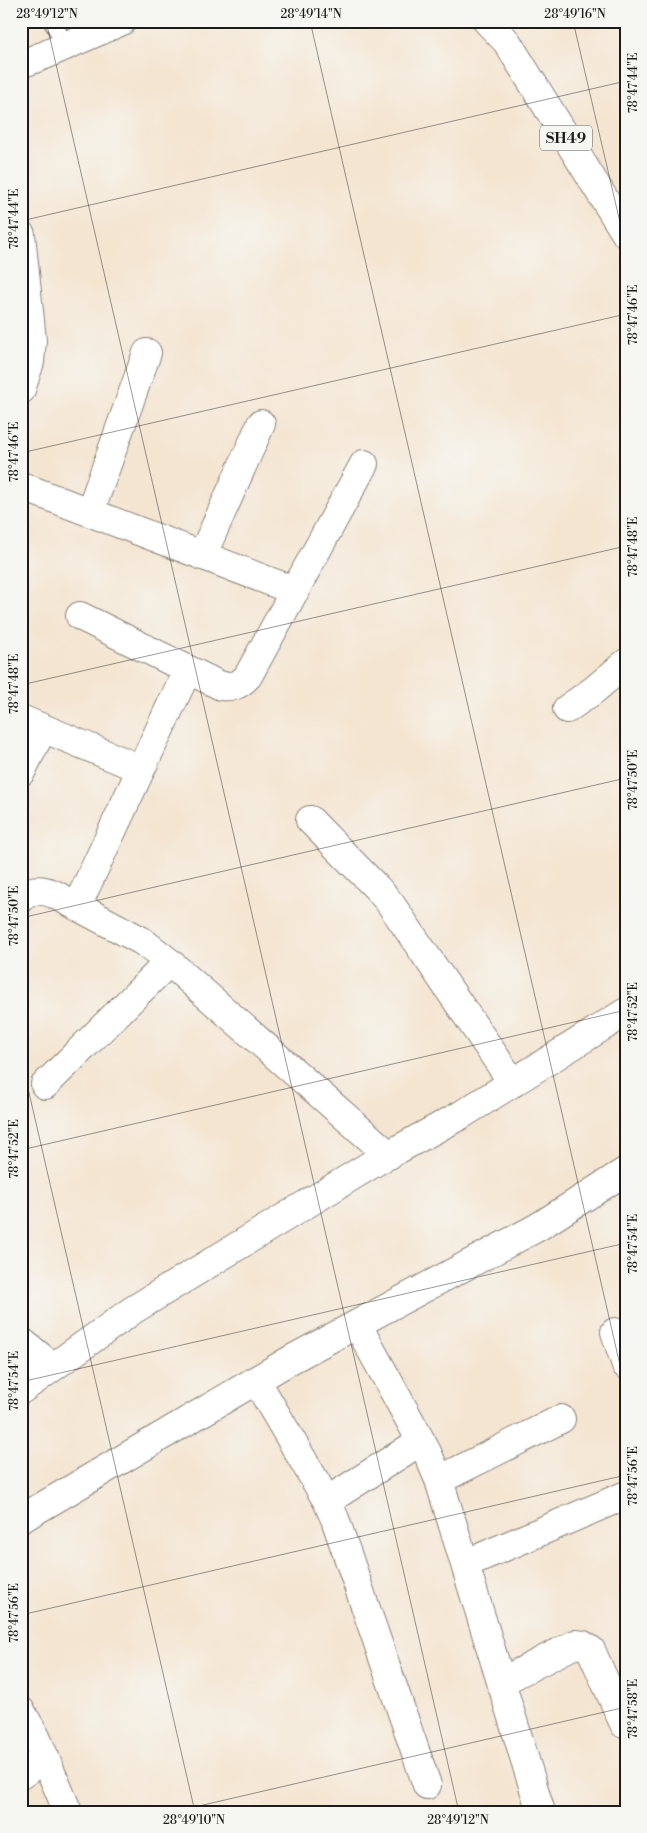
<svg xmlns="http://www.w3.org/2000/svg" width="647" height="1833" font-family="'Libre Bodoni',serif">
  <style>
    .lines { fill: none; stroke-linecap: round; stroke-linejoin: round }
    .lane-casing { stroke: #888076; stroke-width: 19 }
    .street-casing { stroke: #888076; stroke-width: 30 }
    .secondary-casing { stroke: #888076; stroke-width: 30 }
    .primary-casing { stroke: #888076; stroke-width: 30 }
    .lane { stroke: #fff; stroke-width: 16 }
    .street { stroke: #fff; stroke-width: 28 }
    .secondary { stroke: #fff; stroke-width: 28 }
    .primary { stroke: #fff; stroke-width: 28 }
    .ticks { fill: none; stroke: #1c1c1c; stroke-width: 1; stroke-opacity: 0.45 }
    .labels { text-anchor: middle; stroke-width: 4; stroke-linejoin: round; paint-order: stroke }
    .shield { fill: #f6f6f2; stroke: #5d5d5c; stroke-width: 1 }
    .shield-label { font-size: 15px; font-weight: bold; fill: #1c1c1c }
    .neatline { fill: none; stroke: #1c1c1c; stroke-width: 2 }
    .ticks-label { font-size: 12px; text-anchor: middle; fill: #1c1c1c }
  </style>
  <rect width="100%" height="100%" fill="#f6f6f2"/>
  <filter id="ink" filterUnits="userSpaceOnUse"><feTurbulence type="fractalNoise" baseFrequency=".02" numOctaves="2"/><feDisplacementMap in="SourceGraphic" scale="10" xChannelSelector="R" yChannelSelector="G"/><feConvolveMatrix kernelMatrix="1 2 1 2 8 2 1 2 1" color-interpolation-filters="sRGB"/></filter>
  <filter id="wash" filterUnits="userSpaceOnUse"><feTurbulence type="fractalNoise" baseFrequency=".0096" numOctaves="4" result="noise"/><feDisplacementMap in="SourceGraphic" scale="20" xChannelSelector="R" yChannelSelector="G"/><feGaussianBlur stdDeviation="1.12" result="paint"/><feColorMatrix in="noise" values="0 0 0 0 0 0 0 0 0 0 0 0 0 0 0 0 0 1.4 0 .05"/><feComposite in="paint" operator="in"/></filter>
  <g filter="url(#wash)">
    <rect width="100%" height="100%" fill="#f4e5d1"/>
  </g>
  <g filter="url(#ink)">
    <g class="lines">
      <g class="lane-casing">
        <path id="lane" d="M 52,21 L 66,46"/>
      </g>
      <g class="street-casing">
        <path id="street" d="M 21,235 L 32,340 L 30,362 L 21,390
          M 21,486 L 295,591
          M 90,512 L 147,353
          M 202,556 L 261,424
          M 80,616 L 221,686 C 233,687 239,686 248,676 L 364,464
          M 567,709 L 594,690 L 626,663
          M 21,719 L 141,769
          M 21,772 L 43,728
          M 310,820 L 377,888 L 390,903 L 513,1083
          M 21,899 C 30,888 42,889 54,894 L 142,941 L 169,962 L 389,1155
          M 77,906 L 187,671
          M 45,1085 L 169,962
          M 357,1324 L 427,1452 L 439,1480 L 541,1812
          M 615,1332 L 626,1365
          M 21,1341 L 53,1367
          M 256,1380 L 327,1501 L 335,1519 L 427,1785
          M 21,1390 L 133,1310 L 377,1161 L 461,1115 L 626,1012
          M 439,1480 L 561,1419
          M 327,1501 L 421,1441
          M 21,1519 L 292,1359 L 538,1227 L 626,1171
          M 465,1564 L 626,1495
          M 501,1682 L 575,1644 L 583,1645 L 591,1650 L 624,1724
          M 21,1711 L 36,1737 L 68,1812
          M 21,1775 L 45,1757"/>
      </g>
      <g class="secondary-casing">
        <path id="secondary" d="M 21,64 L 45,55 L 122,21"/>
      </g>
      <g class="primary-casing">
        <path id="primary" d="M 487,21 L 507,42 L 626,234"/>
      </g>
      <use href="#lane" class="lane"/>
      <use href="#street" class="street"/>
      <use href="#secondary" class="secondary"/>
      <use href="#primary" class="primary"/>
    </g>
  </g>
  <path class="ticks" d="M 46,21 L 459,1812M 310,21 L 626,1391M 573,21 L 626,248M 21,221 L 626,81M 21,453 L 626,314M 21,685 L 626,546M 21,918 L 626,778M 21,1058 L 195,1812M 21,1150 L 626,1010M 21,1382 L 626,1243M 21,1615 L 626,1475M 173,1812 L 626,1707"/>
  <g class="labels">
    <rect class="shield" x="540" y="125.5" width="52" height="25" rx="4"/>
    <g class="shield-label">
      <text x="566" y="143">SH49</text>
    </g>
  </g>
  <rect width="647" height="1833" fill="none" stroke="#f6f6f2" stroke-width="55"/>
  <rect x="28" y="28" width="592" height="1778" class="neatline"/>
  <g class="ticks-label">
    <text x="47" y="18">28°49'12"N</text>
    <text x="311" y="18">28°49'14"N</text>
    <text x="575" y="18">28°49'16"N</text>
    <text transform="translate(633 83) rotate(-90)" y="4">78°47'44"E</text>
    <text transform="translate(14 219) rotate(-90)" y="4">78°47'44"E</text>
    <text transform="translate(633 315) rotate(-90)" y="4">78°47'46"E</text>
    <text transform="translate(14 452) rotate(-90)" y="4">78°47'46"E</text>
    <text transform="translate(633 547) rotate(-90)" y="4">78°47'48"E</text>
    <text transform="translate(14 684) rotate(-90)" y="4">78°47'48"E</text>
    <text transform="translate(633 780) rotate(-90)" y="4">78°47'50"E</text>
    <text transform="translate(14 916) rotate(-90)" y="4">78°47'50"E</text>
    <text transform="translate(633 1012) rotate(-90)" y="4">78°47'52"E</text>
    <text transform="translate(14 1149) rotate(-90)" y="4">78°47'52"E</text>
    <text transform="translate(633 1244) rotate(-90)" y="4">78°47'54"E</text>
    <text transform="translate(14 1381) rotate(-90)" y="4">78°47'54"E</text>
    <text transform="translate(633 1476) rotate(-90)" y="4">78°47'56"E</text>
    <text transform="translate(14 1613) rotate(-90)" y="4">78°47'56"E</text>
    <text transform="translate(633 1709) rotate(-90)" y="4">78°47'58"E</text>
    <text x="194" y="1824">28°49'10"N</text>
    <text x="458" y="1824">28°49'12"N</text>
  </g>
</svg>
